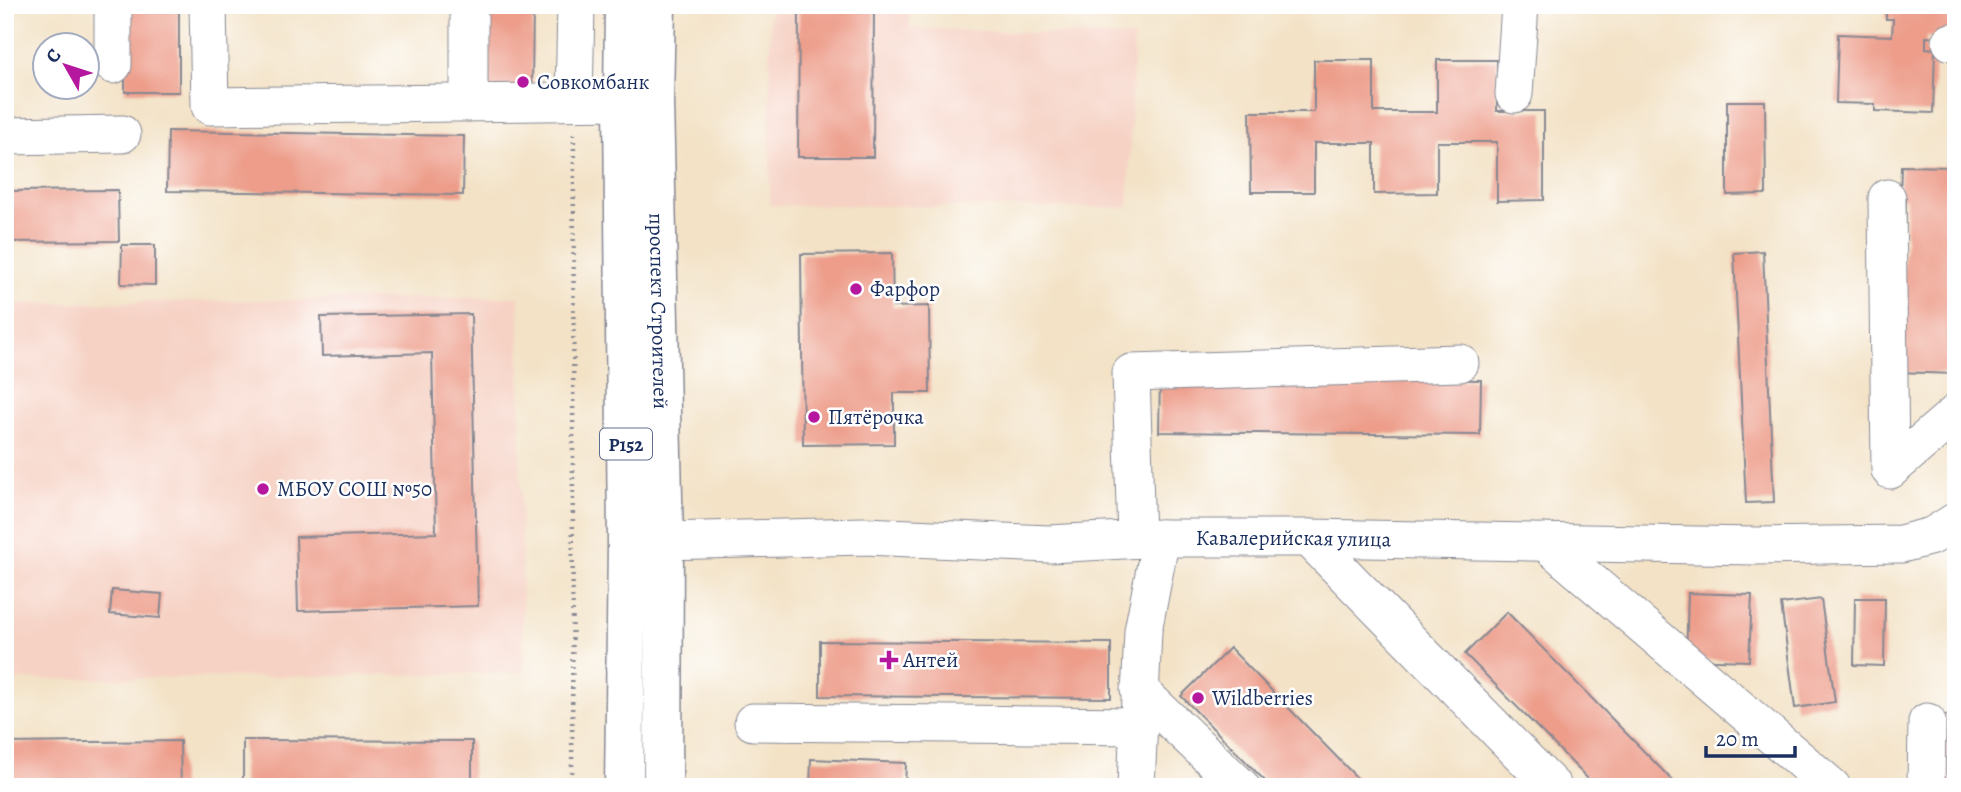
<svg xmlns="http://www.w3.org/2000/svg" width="1961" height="792" font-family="Alegreya,serif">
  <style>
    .built { fill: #f6d2c4 }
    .building { fill: #ed9d8a }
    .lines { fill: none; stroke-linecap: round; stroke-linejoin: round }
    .minor-casing { stroke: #878892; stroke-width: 39 }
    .major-casing { stroke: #878892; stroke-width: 41 }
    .path { stroke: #878892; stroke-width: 4.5; stroke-dasharray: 2 5; stroke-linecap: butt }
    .minor { stroke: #fff; stroke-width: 37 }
    .major { stroke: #fff; stroke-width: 38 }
    .poi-dot { fill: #b5179e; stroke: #fff; stroke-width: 2.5 }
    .labels { text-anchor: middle; stroke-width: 5; stroke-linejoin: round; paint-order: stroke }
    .shield { fill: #fff; stroke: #5f6d8e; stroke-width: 2 }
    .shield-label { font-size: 19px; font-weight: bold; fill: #1b2f5e }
    .poi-label { font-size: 21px; fill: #1b2f5e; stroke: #fff; text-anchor: start }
    .street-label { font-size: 21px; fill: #1b2f5e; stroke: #fff }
  </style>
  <rect width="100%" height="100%" fill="#fff"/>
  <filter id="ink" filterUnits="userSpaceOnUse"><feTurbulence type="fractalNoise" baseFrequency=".0143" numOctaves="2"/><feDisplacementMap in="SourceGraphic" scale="14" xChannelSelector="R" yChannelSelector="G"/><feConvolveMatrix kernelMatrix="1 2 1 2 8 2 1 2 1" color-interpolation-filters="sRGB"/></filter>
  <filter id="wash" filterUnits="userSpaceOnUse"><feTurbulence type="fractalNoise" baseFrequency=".00686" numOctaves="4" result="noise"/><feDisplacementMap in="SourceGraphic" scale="28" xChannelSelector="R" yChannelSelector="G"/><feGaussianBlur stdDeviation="1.57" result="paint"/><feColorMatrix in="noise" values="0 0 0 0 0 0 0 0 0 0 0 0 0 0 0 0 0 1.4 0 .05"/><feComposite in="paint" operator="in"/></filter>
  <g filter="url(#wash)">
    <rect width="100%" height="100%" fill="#f3e2c6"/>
    <path class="built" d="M 770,5 L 910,5 L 910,28 L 1134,37 L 1128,208 L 770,205 Z
      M 519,297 L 523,673 L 5,680 L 5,304 Z"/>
    <g id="blocks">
      <path class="building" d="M 125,5 L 179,5 L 179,92 L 125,92 Z
        M 474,5 L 533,5 L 532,91 L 474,91 Z
        M 799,5 L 874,5 L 873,157 L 798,157 Z
        M 1886,5 L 1956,5 L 1956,38 L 1926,37 L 1926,48 L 1935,49 L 1933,113 L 1875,111 L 1875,104 L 1836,103 L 1838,34 L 1892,36 L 1893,19 L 1886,19 Z
        M 1314,60 L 1374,60 L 1374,112 L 1437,112 L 1437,60 L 1497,60 L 1497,111 L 1544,111 L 1544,200 L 1497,201 L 1497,142 L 1437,142 L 1437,193 L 1374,194 L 1374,143 L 1314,143 L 1314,192 L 1251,192 L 1250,112 L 1314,112 Z
        M 1727,101 L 1765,101 L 1766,194 L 1727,195 Z
        M 168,131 L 464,136 L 463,195 L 167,191 Z
        M 1901,166 L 1956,167 L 1956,374 L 1896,372 L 1905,241 L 1906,198 L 1900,198 Z
        M 118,190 L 119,241 L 5,242 L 5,191 Z
        M 122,245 L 155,245 L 155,285 L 121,284 Z
        M 1763,251 L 1774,502 L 1746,503 L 1734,253 Z
        M 892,253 L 893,307 L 929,306 L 930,393 L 894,393 L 894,444 L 803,445 L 801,254 Z
        M 471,314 L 478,606 L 298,611 L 296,537 L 436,533 L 432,353 L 322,356 L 321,317 Z
        M 1160,376 L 1481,380 L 1480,435 L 1159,432 Z
        M 112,590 L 162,594 L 160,618 L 110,614 Z
        M 1688,593 L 1752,595 L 1749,661 L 1686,659 Z
        M 1855,598 L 1885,598 L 1884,666 L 1854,665 Z
        M 1821,599 L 1835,702 L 1795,708 L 1781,604 Z
        M 1507,612 L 1679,787 L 1596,787 L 1465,654 Z
        M 820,641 L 1111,643 L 1111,698 L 820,696 Z
        M 1230,648 L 1366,787 L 1271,787 L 1181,696 Z
        M 1939,715 L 1956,715 L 1956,787 L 1938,787 Z
        M 243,740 L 472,741 L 472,787 L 243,787 Z
        M 180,741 L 181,787 L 5,787 L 5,743 Z
        M 811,759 L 906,763 L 905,787 L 810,787 Z"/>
    </g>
  </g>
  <g filter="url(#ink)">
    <use href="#blocks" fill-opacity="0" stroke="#878892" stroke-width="2"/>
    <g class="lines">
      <g class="minor-casing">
        <g id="minor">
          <path d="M 113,5 L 113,65"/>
          <path d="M 208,5 L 210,106 L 623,101"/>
          <path d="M 1951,42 L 1956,42"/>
          <path d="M 1514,94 L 1520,5"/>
          <path d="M 574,101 L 576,5"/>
          <path d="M 469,103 L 469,5"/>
          <path d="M 5,136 L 122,134"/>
          <path d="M 1887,198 L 1890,470 L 1956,413"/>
          <path d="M 1309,538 L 1553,787"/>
          <path d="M 1136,539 L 1131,373 L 1460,363"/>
          <path id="s1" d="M 664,541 L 865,536 L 1049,544 L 1161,538 L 1309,538 L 1755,546 L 1901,544 L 1932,536 L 1956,521"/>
          <path d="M 1545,542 L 1832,787"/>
          <path d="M 1139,690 L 1241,787"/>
          <path d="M 753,722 L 1137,726"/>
          <path d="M 1136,787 L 1143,631 L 1161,538"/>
          <path d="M 1926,787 L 1927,722"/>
        </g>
      </g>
      <g class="major-casing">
        <g id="major">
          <path id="s2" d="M 656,5 L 654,102 L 664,541 L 663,787"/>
          <path d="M 624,787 L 627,544 L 623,101 L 624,5"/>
        </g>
      </g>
      <path class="path" d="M 572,787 L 574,133"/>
      <use href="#minor" class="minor"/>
      <use href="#major" class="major"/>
    </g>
  </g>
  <g class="poi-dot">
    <circle cx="523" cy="82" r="7"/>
    <circle cx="856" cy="289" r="7"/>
    <circle cx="814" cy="417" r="7"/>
    <circle cx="263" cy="489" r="7"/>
    <path d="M885.5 649.5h7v7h7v7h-7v7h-7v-7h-7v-7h7z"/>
    <circle cx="1198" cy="698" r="7"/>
  </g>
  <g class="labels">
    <rect class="shield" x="600" y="428.5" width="52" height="31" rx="5"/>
    <g class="shield-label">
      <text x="626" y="451">Р152</text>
    </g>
    <g class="poi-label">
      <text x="537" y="89">Совкомбанк</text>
      <text x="870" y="296">Фарфор</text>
      <text x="828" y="424">Пятёрочка</text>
      <text x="277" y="496">МБОУ СОШ №50</text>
      <text x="903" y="667">Антей</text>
      <text x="1212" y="705">Wildberries</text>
    </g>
    <g class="street-label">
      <text dy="7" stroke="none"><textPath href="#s2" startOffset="306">проспект Строителей</textPath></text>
      <text dy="7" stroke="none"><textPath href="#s1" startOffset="630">Кавалерийская улица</textPath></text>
    </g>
  </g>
  <rect width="1961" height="792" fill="none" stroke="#fff" stroke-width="28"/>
  <g transform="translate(66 66) rotate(309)"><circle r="33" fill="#ffffff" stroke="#a4acbf" stroke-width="2"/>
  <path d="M0-5L12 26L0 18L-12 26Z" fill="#b5179e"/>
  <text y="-10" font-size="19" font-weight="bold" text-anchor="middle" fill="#1b2f5e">С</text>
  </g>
  <path d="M1706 746v10h89v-10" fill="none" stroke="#1b2f5e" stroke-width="3.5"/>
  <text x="1716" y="746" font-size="21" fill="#1b2f5e" stroke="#ffffff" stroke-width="5" paint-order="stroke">20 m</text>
</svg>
